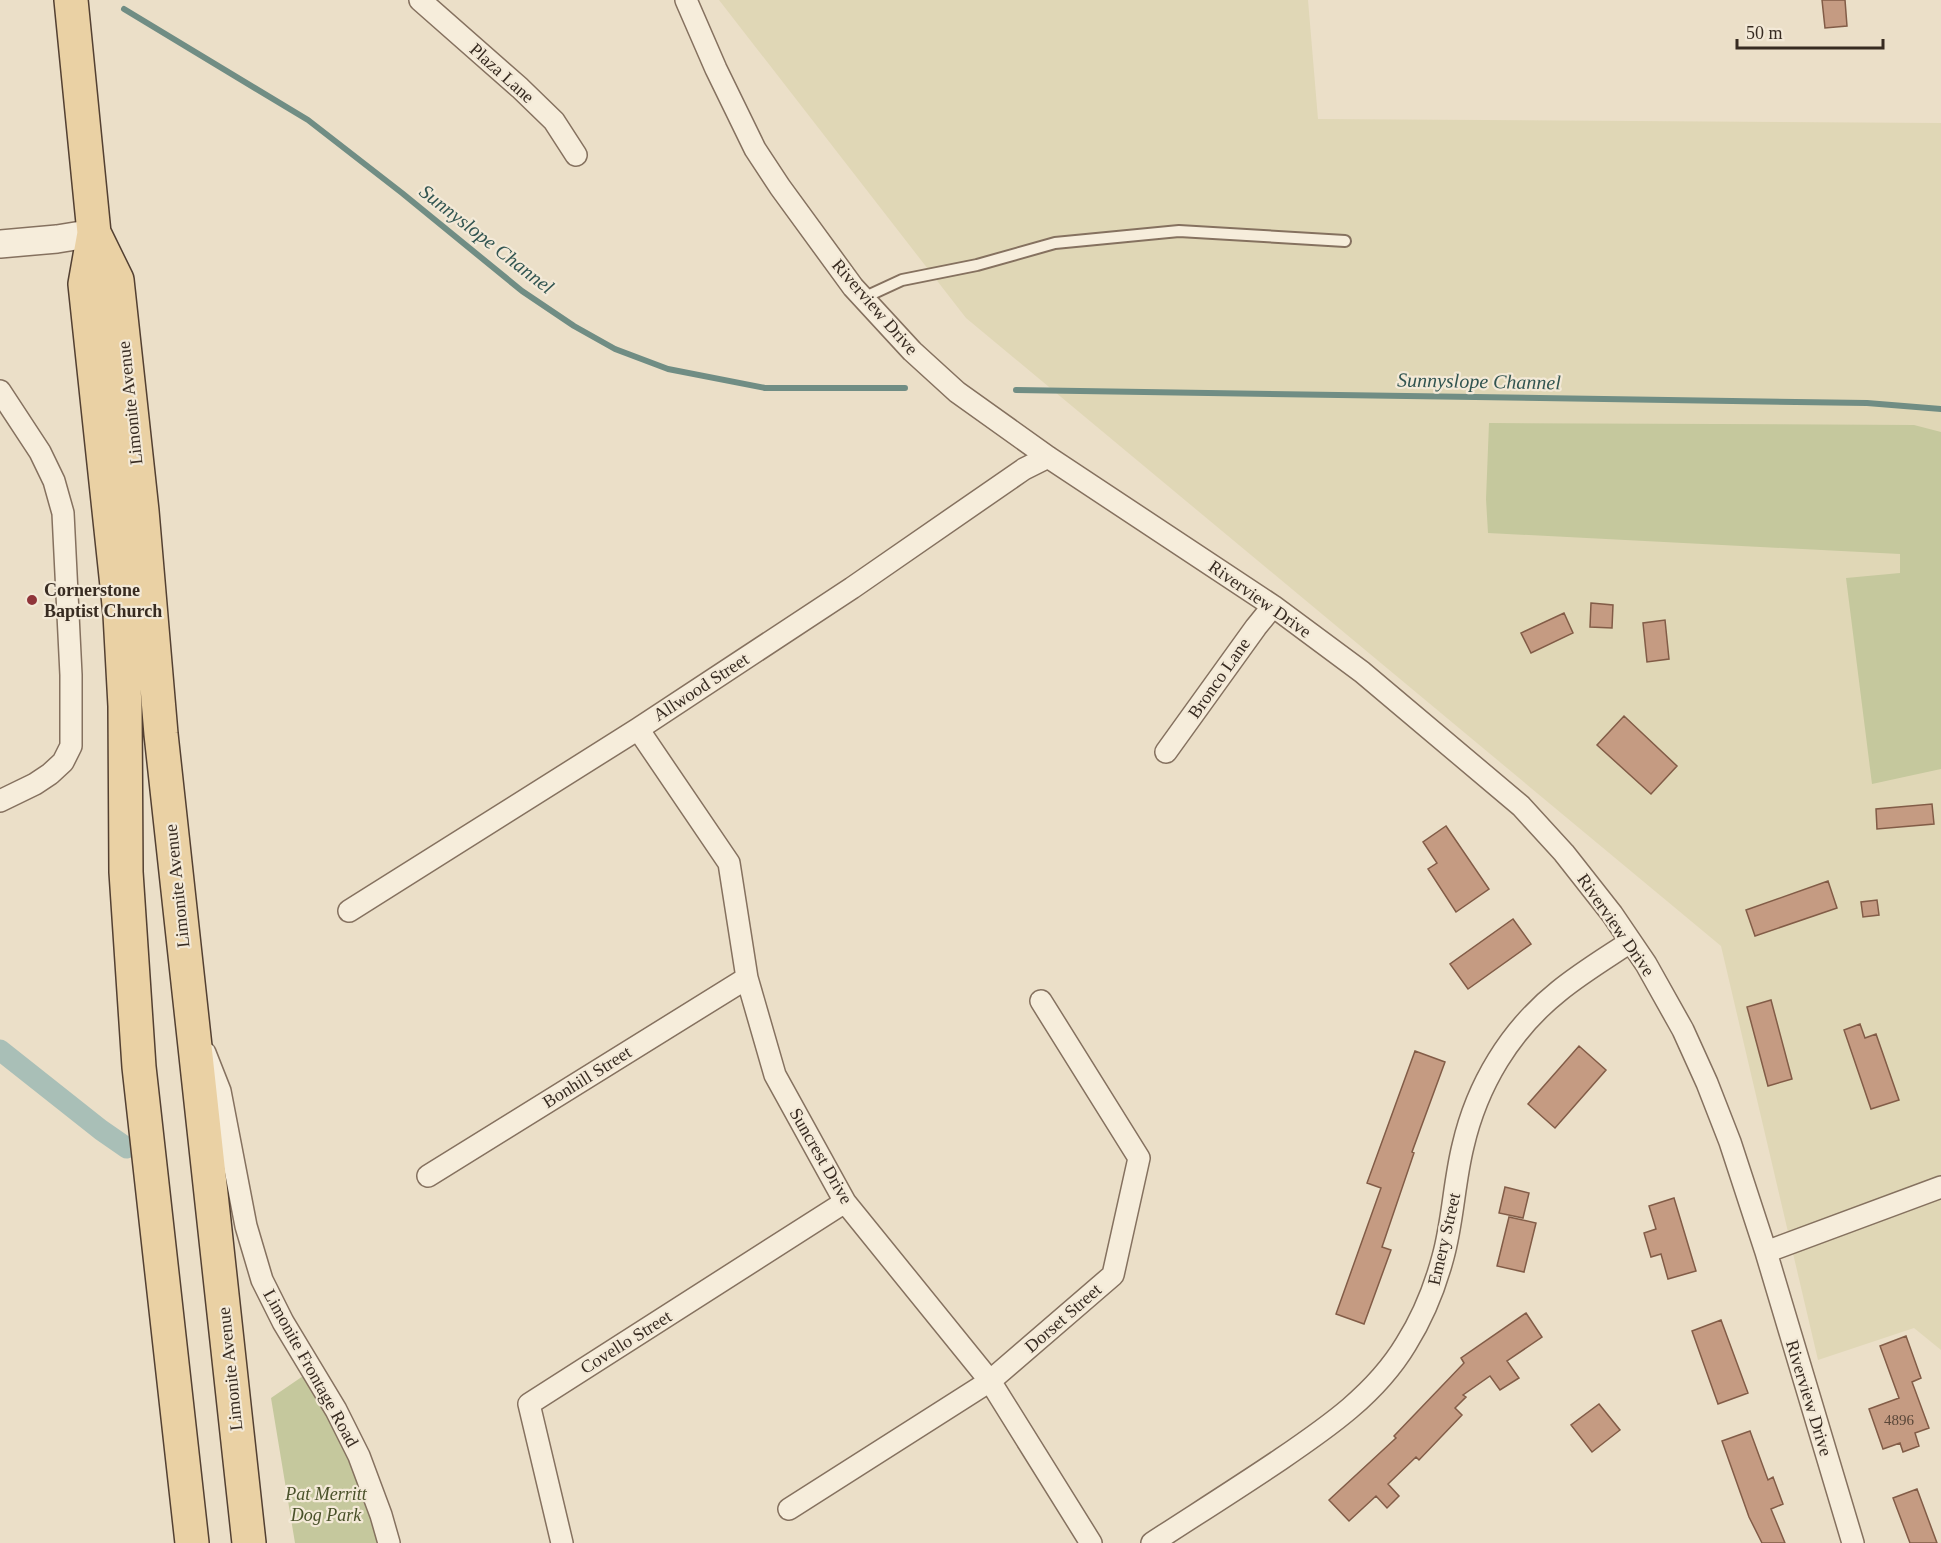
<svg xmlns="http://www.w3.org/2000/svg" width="1941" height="1543" font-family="'Times New Roman',serif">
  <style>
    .farmland { fill: #e0d7b6 }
    .green { fill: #c5c89d }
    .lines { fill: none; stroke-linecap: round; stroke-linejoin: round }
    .stream { stroke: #708d84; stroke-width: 6 }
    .canal { stroke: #a9bfb7; stroke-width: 21 }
    .building { fill: #c59b82; stroke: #825c47; stroke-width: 1.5 }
    .service-casing { stroke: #85715f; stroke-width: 14 }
    .minor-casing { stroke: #85715f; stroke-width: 24 }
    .tertiary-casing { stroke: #85715f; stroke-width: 30 }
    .primary-casing { stroke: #534032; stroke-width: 36 }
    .service { stroke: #f6eddb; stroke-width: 10 }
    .minor { stroke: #f6eddb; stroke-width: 21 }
    .tertiary { stroke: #f6eddb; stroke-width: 27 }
    .primary { stroke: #ead1a4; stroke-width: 33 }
    .poi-dot { fill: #8f3439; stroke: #f3e9d7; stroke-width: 2 }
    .labels { text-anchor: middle; stroke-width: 4.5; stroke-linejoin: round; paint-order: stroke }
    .number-label { font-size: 15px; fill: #5a4739 }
    .street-label { font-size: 18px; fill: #372b21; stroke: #f3e9d7 }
    .poi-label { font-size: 18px; font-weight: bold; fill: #372b21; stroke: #f3e9d7; text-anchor: start }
    .park-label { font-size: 18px; font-style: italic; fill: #495129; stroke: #f3e9d7 }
    .water-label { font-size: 20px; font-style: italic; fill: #325551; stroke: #f3e9d7 }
  </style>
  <rect width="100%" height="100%" fill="#ebdfc8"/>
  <path class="farmland" d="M 719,0 L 1308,0 L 1318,119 L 1941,123 L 1941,1350 L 1914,1328 L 1818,1360 L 1721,946 L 966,318 Z"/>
  <path class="green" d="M 1489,423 L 1914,425 L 1941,432 L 1941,769 L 1872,784 L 1846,578 L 1900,573 L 1900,554 L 1488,533 L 1486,499 Z
    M 306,1374 L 340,1431 L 379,1543 L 295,1543 L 271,1398 Z"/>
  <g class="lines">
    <path class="stream" d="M 124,9 L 308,120 L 402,193 L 522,291 L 574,326 L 615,349 L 668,369 L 765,388 L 905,388
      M 1016,390 L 1867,403 L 1941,409"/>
    <path class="canal" d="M 0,1050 L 101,1130 L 127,1148"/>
  </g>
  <path class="building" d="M 1822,0 L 1845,0 L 1847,26 L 1825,28 Z
    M 1591,603 L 1613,605 L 1612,628 L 1590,627 Z
    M 1564,613 L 1573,633 L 1531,653 L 1521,633 Z
    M 1665,620 L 1669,659 L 1647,662 L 1643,623 Z
    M 1624,716 L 1677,766 L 1651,794 L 1597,745 Z
    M 1932,804 L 1934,824 L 1877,829 L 1876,809 Z
    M 1446,826 L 1489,889 L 1456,912 L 1428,869 L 1437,863 L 1423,842 Z
    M 1828,881 L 1837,908 L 1755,936 L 1746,910 Z
    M 1877,900 L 1879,915 L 1863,917 L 1861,902 Z
    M 1513,919 L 1531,944 L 1468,989 L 1450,964 Z
    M 1771,1000 L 1792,1079 L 1768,1086 L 1747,1007 Z
    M 1860,1024 L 1865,1038 L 1876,1034 L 1899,1100 L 1871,1109 L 1844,1030 Z
    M 1579,1046 L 1606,1070 L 1555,1128 L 1528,1104 Z
    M 1415,1051 L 1445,1062 L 1412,1152 L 1414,1153 L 1382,1247 L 1391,1250 L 1364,1324 L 1336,1314 L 1381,1188 L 1367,1183 Z
    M 1505,1187 L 1529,1193 L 1523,1218 L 1499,1213 Z
    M 1674,1198 L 1696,1271 L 1668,1279 L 1661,1254 L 1651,1257 L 1644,1233 L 1656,1229 L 1649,1206 Z
    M 1509,1217 L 1536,1223 L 1524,1272 L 1497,1266 Z
    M 1526,1313 L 1542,1337 L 1507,1361 L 1519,1378 L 1500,1390 L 1490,1376 L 1463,1395 L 1466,1397 L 1455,1408 L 1462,1415 L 1419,1460 L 1416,1457 L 1388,1484 L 1399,1496 L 1387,1508 L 1376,1496 L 1349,1521 L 1329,1500 L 1396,1438 L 1394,1436 L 1464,1363 L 1461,1358 Z
    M 1721,1320 L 1748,1393 L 1718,1404 L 1692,1331 Z
    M 1906,1336 L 1921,1378 L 1912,1382 L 1929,1428 L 1915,1433 L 1919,1446 L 1903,1452 L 1900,1443 L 1883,1449 L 1869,1409 L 1899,1398 L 1880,1346 Z
    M 1599,1404 L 1620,1430 L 1592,1452 L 1571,1425 Z
    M 1750,1431 L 1768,1480 L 1773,1477 L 1783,1504 L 1771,1509 L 1785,1543 L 1762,1543 L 1749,1517 L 1722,1441 Z
    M 1917,1489 L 1937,1543 L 1910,1543 L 1893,1498 Z"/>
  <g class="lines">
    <g class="service-casing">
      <path id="service" d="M 863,298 L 902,280 L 977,265 L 1055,243 L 1179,231 L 1345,241"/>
    </g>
    <g class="minor-casing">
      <path id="minor" d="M 420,0 L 520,88 L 554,121 L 576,155
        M 686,0 L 716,69 L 755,149 L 780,187 L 853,287 L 912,351 L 957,392 L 1048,457 L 1273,606 L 1362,672 L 1521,806 L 1564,853 L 1612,914 L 1646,964 L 1683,1030 L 1707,1083 L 1730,1142 L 1766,1252 L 1853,1543
        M 0,391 L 40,452 L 54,481 L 63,513 L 71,675 L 71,746 L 63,762 L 50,774 L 35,784 L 0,801
        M 638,729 L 729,863 L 747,978 L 775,1075 L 845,1202 L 990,1381 L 1091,1543
        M 1166,752 L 1256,627 L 1273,606
        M 349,911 L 638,729 L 852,588 L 1024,469 L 1048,457
        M 205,1053 L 220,1091 L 246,1226 L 262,1280 L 283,1322 L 336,1410 L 359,1456 L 381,1515 L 389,1543
        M 428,1176 L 747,978
        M 1766,1252 L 1941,1187
        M 789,1509 L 990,1381 L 1113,1275 L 1139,1158 L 1041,1001
        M 562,1543 L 529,1404 L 845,1202
        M 1152,1543 C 1195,1515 1238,1488 1281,1459 C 1328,1427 1376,1394 1406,1344 C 1423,1317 1435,1287 1443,1257 C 1453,1221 1454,1182 1463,1146 C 1477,1085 1510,1030 1559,991 C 1581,973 1606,958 1630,942"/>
    </g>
    <g class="tertiary-casing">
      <path id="tertiary" d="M 0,244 L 57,239 L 94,233"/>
    </g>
    <g class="primary-casing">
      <path id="primary" d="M 71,0 L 94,233 L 85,284 L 120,614 L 125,706 L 126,872 L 139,1067 L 192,1543
        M 94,233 L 117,280 L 142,511 L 161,734 L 249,1543"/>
    </g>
    <use href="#service" class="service"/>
    <use href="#minor" class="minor"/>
    <use href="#tertiary" class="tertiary"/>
    <use href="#primary" class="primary"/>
  </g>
  <circle class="poi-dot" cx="32" cy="600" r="6"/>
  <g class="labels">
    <g class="number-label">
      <text x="1899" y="1425">4896</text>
    </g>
    <g class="street-label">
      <text transform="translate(502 73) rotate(42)" y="6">Plaza Lane</text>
      <text transform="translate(875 307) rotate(49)" y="6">Riverview Drive</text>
      <text transform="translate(130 403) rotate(-96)" y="6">Limonite Avenue</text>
      <text transform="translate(1260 599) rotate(35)" y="6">Riverview Drive</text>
      <text transform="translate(1219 678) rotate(-55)" y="6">Bronco Lane</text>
      <text transform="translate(701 687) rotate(-33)" y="6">Allwood Street</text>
      <text transform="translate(177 886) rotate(-96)" y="6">Limonite Avenue</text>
      <text transform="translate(1616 925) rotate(55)" y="6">Riverview Drive</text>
      <text transform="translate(587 1077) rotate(-32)" y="6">Bonhill Street</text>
      <text transform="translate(821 1156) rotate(60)" y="6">Suncrest Drive</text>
      <text transform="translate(1444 1239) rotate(-77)" y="6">Emery Street</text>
      <text transform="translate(1063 1318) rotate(-41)" y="6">Dorset Street</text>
      <text transform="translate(626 1342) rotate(-32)" y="6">Covello Street</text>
      <text transform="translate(311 1368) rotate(61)" y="6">Limonite Frontage Road</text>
      <text transform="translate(230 1369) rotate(-96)" y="6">Limonite Avenue</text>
      <text transform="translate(1809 1398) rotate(73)" y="6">Riverview Drive</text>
    </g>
    <g class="poi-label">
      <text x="44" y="596">Cornerstone<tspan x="44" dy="21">Baptist Church</tspan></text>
    </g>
    <g class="park-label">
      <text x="326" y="1500">Pat Merritt<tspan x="326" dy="21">Dog Park</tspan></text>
    </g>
    <g class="water-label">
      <text transform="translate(487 239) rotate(38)" y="7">Sunnyslope Channel</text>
      <text transform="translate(1479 381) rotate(1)" y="7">Sunnyslope Channel</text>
    </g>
  </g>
  <path d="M1737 39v9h146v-9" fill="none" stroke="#372b21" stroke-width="3"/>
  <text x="1746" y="39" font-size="18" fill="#372b21" stroke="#f3e9d7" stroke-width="4.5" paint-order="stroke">50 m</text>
</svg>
